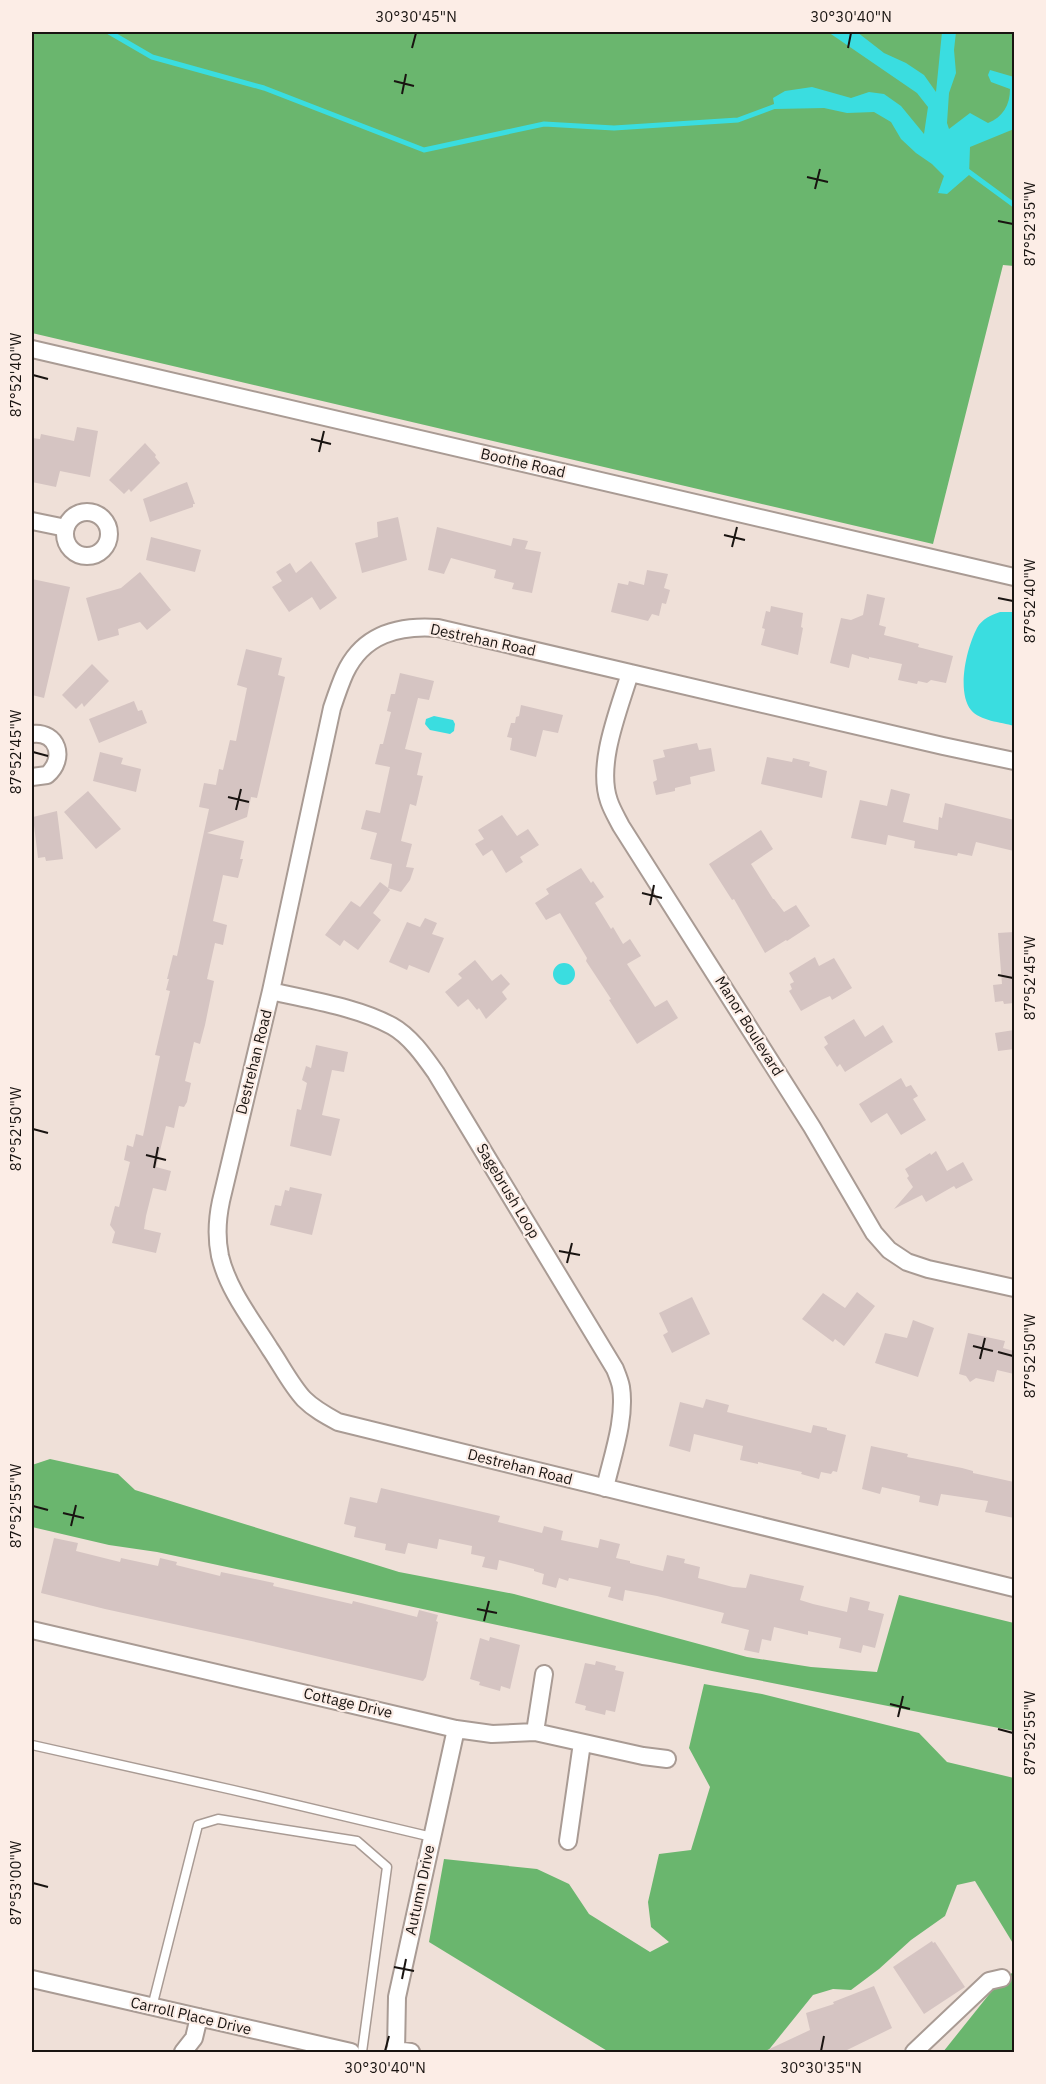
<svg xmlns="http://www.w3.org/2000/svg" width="1046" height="2084" font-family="'IBM Plex Sans',sans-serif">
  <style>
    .forest { fill: #6ab66e }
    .water { fill: #3adde0 }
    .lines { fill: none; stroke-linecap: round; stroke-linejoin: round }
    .stream { stroke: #3adde0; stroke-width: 5 }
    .building { fill: #d5c4c2 }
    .lane-casing { stroke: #a99b94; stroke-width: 11 }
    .street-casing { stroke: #a99b94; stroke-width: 20 }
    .lane { stroke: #fff; stroke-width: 8 }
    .street { stroke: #fff; stroke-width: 16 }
    .ticks { fill: none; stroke: #191411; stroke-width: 2 }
    .labels { text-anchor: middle; stroke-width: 4.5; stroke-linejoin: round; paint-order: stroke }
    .street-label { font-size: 15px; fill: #191411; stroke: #fcede6 }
    .neatline { fill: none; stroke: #191411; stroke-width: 2 }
    .ticks-label { font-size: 15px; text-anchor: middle; fill: #191411 }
  </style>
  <rect width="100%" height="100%" fill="#efe0d8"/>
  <path class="forest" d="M 32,32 L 1014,32 L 1014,266 L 1003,265 L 933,544 L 32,333 Z
    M 50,1459 L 118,1474 L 135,1490 L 399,1572 L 514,1594 L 747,1657 L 811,1667 L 877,1672 L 899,1595 L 1014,1623 L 1014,1731 L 712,1671 L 157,1552 L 109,1545 L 32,1527 L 32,1465 Z
    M 704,1684 L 762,1694 L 919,1733 L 947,1762 L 1014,1778 L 1014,2052 L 943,2052 L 991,1992 L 1013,1972 L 1014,1945 L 975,1881 L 957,1885 L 945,1916 L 911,1940 L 879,1969 L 851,1990 L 833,1989 L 813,1995 L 767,2052 L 609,2052 L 429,1942 L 444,1859 L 537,1869 L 569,1884 L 589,1914 L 650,1952 L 669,1942 L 651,1927 L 648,1902 L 659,1854 L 691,1850 L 710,1787 L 689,1748 Z"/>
  <path class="water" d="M 828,32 L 857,32 L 884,53 L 906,63 L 924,75 L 936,92 L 942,32 L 956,32 L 954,50 L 956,73 L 949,93 L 947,123 L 949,129 L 970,113 L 988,123 C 1003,117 1010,105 1010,89 L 991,82 L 988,75 L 990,70 L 1014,77 L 1014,129 L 970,147 L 969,175 L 947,194 L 938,193 L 944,176 L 932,164 L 916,153 L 901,139 L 891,122 L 874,112 L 847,113 L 824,108 L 775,109 L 773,98 L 785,91 L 812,87 L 851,98 L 869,92 L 884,94 L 901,106 L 924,134 L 928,107 L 917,93 Z
    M 1000,612 L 1014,612 L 1014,726 C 1001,722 980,721 971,710 C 956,691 967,647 977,628 C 982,619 991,615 1000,612 Z
    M 434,716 L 453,720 L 455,724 L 454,731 L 450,734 L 430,730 L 425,724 L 426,719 Z
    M553 974a11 11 0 1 1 22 0a11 11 0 1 1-22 0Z"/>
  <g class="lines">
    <path class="stream" d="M 109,32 L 152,57 L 264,88 L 424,150 L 544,124 L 614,128 L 738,120 L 781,104
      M 965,169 L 1014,205"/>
  </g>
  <path class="building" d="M 77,427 L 98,431 L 90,477 L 60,471 L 56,487 L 32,482 L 32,438 L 40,439 L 41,434 L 74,441 Z
    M 145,443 L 156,455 L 155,457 L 160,463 L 131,492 L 129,489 L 124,494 L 109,480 Z
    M 187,482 L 195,504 L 193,504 L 193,507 L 150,522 L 143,499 Z
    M 398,517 L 407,560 L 362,573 L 355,543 L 378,537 L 377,522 Z
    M 437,527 L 511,546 L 513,538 L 528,541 L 525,549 L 541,552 L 532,593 L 512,589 L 514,583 L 494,578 L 496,570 L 451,558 L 444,574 L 428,570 Z
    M 151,537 L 201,550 L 195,572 L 146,560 Z
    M 311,561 L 337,598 L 320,610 L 312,597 L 289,612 L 272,587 L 282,581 L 276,572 L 290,563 L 296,573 Z
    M 647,570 L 668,574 L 664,588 L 670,590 L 666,604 L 662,603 L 659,616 L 652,614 L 648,621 L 611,612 L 618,583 L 628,585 L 629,581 L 644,585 Z
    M 140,572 L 171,610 L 147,630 L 140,622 L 118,629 L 119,635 L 98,641 L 86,598 L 121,588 Z
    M 32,579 L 70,587 L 44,698 L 32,695 Z
    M 867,594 L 885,598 L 879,625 L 886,627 L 884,635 L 919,644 L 918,647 L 953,656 L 946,683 L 931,680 L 927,683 L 918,681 L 917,684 L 898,680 L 902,664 L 869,657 L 869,659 L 852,654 L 849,668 L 830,663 L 841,618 L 851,620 L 863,615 Z
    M 771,606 L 803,613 L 801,627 L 803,628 L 798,655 L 761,645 L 765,629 L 762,628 L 766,611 L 770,612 Z
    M 246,649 L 282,658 L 278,675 L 285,677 L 257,798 L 251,797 L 247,817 L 207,833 L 244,841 L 240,859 L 243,859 L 238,878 L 223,875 L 213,921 L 227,925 L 223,945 L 215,943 L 207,979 L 214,981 L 205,1025 L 200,1044 L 194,1042 L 185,1081 L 191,1083 L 187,1102 L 184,1107 L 179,1106 L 174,1128 L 166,1126 L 156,1167 L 171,1171 L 166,1191 L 153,1188 L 146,1216 L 144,1229 L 161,1233 L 156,1253 L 112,1243 L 115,1232 L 110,1225 L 115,1206 L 119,1207 L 130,1162 L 124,1160 L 127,1145 L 133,1147 L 136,1134 L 143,1136 L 160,1056 L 155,1055 L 170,991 L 166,990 L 169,979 L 167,979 L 173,955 L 177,956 L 209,809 L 199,807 L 201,797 L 204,783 L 216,785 L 219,769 L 223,770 L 230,740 L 236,741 L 247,688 L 237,685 Z
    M 92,664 L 109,681 L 84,707 L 82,703 L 76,709 L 62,695 Z
    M 400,673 L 434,681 L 429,700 L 418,698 L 405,749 L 422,753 L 417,775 L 423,776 L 416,806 L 410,804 L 401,841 L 412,844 L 406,867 L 414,868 L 410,880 L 401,892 L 388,888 L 390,890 L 373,913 L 381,920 L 358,950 L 344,940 L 340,946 L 325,935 L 351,901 L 360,907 L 380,882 L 388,888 L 392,864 L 370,859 L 377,833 L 361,829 L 366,810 L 380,813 L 390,767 L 375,764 L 380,744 L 383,744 L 391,712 L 387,711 L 391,694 L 395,694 Z
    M 134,701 L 138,711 L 142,710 L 147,723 L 99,743 L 89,719 Z
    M 521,705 L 563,715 L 558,733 L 543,730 L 536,757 L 510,750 L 512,738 L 507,737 L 511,723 L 515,723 L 516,717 L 519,716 Z
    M 697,743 L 699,750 L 711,748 L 715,771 L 690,777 L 691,784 L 675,788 L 675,791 L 656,795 L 653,782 L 657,780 L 653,760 L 665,757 L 663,750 Z
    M 100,752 L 123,758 L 121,764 L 141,769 L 136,792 L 93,781 Z
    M 767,757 L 792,762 L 793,758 L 810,762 L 809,766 L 827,771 L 822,798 L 761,784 Z
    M 891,789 L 910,794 L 903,822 L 938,830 L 939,817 L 942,818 L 945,803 L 1014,820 L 1014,851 L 976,842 L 972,856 L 958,853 L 957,856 L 914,848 L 915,841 L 888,835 L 886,845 L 851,838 L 860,800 L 887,806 Z
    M 88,791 L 121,829 L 96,849 L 64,812 Z
    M 57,811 L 63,859 L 46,861 L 45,857 L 38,858 L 33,817 Z
    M 502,815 L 517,836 L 528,829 L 539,845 L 520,857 L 523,862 L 506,873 L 492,850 L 483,856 L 475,844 L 484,839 L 478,830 Z
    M 761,830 L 773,849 L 751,864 L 773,899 L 774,899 L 784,912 L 796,905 L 810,926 L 787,941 L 786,940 L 765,953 L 734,899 L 732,900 L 709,864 Z
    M 581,868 L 591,883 L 593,881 L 604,897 L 595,903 L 611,929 L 613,927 L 623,944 L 630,939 L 641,956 L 627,964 L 655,1007 L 667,1000 L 678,1018 L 637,1044 L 609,1000 L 611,999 L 586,961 L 587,958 L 560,913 L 546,920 L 535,903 L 549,894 L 546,889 Z
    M 425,918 L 437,923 L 432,934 L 444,938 L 429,973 L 409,965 L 407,970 L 389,962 L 407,922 L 420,927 Z
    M 1014,932 L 1014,1003 L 1004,1004 L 1003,1001 L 995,1002 L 993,985 L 1002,984 L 998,933 Z
    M 815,957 L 819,966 L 834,958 L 852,988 L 832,1000 L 830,996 L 821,1000 L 801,1011 L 789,991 L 792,989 L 790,984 L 794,982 L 789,973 Z
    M 475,960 L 492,981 L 501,974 L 510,984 L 502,992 L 507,999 L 486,1019 L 479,1008 L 477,1010 L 468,999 L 458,1007 L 445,992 L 462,978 L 458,974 Z
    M 854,1019 L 865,1037 L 883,1025 L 893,1042 L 845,1072 L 840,1064 L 837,1067 L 824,1047 L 828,1044 L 824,1037 Z
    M 1014,1030 L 1014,1049 L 998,1051 L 995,1033 Z
    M 316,1045 L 348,1052 L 344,1072 L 332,1070 L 322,1115 L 340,1119 L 331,1156 L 290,1146 L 297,1109 L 301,1110 L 307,1083 L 302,1080 L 306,1066 L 311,1068 Z
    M 901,1078 L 906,1087 L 911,1085 L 918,1096 L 913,1099 L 926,1120 L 901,1135 L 887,1113 L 871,1123 L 859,1104 Z
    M 936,1151 L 947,1171 L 963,1162 L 973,1180 L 956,1189 L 954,1186 L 926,1202 L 922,1195 L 894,1209 L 913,1187 L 907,1178 L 909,1176 L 905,1169 L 930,1153 L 931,1155 Z
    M 290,1187 L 322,1194 L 312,1235 L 270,1225 L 275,1205 L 281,1206 L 285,1190 L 289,1191 Z
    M 857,1292 L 875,1306 L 844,1346 L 835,1339 L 833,1342 L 802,1319 L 823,1293 L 845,1308 Z
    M 692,1297 L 710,1334 L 672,1353 L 663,1335 L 668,1332 L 659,1313 Z
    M 913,1320 L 934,1328 L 918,1377 L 875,1363 L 885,1333 L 907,1338 Z
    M 968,1333 L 1005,1341 L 1003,1348 L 1014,1351 L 1014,1374 L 997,1370 L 994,1382 L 976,1378 L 970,1382 L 966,1376 L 959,1374 Z
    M 706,1399 L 729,1405 L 727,1412 L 811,1433 L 813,1425 L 827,1428 L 827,1430 L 846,1435 L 837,1472 L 833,1471 L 831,1474 L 821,1472 L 819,1479 L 801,1474 L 802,1472 L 758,1462 L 758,1464 L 740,1460 L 743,1446 L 694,1434 L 690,1452 L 669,1446 L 680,1402 L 703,1408 Z
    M 871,1446 L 908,1454 L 907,1457 L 962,1468 L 973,1471 L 973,1473 L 1014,1482 L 1014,1518 L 985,1512 L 988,1501 L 941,1494 L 938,1506 L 919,1502 L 920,1496 L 882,1487 L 880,1494 L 862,1489 Z
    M 381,1488 L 500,1516 L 498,1522 L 542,1533 L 544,1526 L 563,1531 L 561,1540 L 598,1548 L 600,1539 L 620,1544 L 616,1558 L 630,1561 L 630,1563 L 663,1571 L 667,1555 L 685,1559 L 684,1563 L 700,1567 L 698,1578 L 733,1587 L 746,1588 L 750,1574 L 804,1586 L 800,1600 L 813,1604 L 847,1612 L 850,1597 L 870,1602 L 868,1610 L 884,1614 L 875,1648 L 863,1645 L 861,1653 L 839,1648 L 841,1638 L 808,1631 L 808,1635 L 774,1627 L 771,1641 L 762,1639 L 759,1653 L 744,1650 L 749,1630 L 721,1623 L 724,1613 L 657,1596 L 625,1590 L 623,1601 L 608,1597 L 611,1587 L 569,1578 L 568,1581 L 559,1578 L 556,1588 L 542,1584 L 544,1574 L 534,1571 L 534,1569 L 499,1560 L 497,1570 L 482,1567 L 485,1557 L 471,1554 L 472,1546 L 439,1539 L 437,1549 L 408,1543 L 405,1554 L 385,1550 L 386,1544 L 354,1537 L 356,1527 L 344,1524 L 350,1497 L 377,1503 Z
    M 54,1538 L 78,1543 L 76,1551 L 120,1562 L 121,1558 L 158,1566 L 160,1558 L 177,1562 L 176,1565 L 220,1576 L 221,1572 L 274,1583 L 273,1586 L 352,1604 L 353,1601 L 417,1617 L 419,1610 L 438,1615 L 436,1621 L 438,1622 L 426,1677 L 423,1681 L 260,1643 L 105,1609 L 41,1593 Z
    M 490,1637 L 520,1645 L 510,1689 L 501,1686 L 500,1691 L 479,1685 L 480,1682 L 470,1679 L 480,1638 L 489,1641 Z
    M 596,1661 L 616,1666 L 615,1670 L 624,1672 L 615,1712 L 606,1710 L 605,1715 L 585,1710 L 586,1706 L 575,1703 L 585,1663 L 595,1665 Z
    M 932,1941 L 933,1943 L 935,1942 L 965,1987 L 924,2014 L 893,1967 Z
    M 874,1986 L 892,2028 L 843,2052 L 763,2052 L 810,2030 L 806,2013 L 834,2004 L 833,2002 Z"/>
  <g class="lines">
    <g class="lane-casing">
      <path id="lane" d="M 32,1745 L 233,1790 L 432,1837
        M 152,2007 L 198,1825 L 218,1819 L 357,1841 L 387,1867 L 362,2052"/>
    </g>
    <g class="street-casing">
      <path id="street" d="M 32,349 L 1014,577
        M65 534a22 22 0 1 1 44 0a22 22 0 1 1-44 0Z
        M 32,521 L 66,528
        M 630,673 C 619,710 596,764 609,801 C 612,810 617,818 621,826 L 812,1127 L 874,1233 L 889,1250 L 907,1262 L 928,1269 L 1014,1288
        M 32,734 C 58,731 66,759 47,775 L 32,777
        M 1014,761 L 943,746 L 438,628 C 399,625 363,634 345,673 C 340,684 336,696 332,708 L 271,991 L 221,1201 C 217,1220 216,1237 220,1256 C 228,1290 252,1320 270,1349 C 281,1365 291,1385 304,1399 C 314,1409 325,1415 338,1422 L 1014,1588
        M 271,991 C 309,1000 357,1007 392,1026 C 410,1036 424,1056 436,1073 L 615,1369 C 617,1374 620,1381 621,1387 C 626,1419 612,1457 605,1488
        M 32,1630 L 456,1729 L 492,1734 L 535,1732 L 643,1756 L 667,1759
        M 535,1732 L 544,1674
        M 568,1841 L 582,1743
        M 32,1979 L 351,2052
        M 395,2050 L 411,2052
        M 183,2052 L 194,2038 L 199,2017
        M 396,2052 L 397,1997 L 456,1729
        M 914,2052 L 989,1981 L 1002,1978"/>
    </g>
    <use href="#lane" class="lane"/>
    <use href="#street" class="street"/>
  </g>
  <path class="ticks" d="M 412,48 L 416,33M 848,48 L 851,33M 394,81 L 414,86M 402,94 L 406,74M 807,177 L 828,182M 815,189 L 820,169M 998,221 L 1013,224M 33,375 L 48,379M 311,439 L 331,444M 319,452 L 324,431M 724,535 L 745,540M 732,547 L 737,527M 998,598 L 1013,601M 33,752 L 48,756M 228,797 L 249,802M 236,810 L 241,789M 642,893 L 662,898M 650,905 L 654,885M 998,975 L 1013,978M 33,1129 L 48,1133M 146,1155 L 166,1160M 154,1168 L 158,1147M 559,1251 L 580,1255M 567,1263 L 572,1243M 973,1346 L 993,1351M 998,1352 L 1013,1356M 980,1359 L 985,1338M 33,1506 L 48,1510M 63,1513 L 84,1518M 71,1526 L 76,1505M 477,1609 L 497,1613M 484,1621 L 489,1601M 890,1704 L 910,1709M 898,1717 L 903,1696M 998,1729 L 1013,1733M 33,1883 L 48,1887M 394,1967 L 414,1971M 402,1979 L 406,1959M 385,2051 L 389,2036M 821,2051 L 824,2036"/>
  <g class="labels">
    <g class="street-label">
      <text transform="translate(523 463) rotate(13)" y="5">Boothe Road</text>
      <text transform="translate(483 640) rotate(12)" y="5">Destrehan Road</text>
      <text transform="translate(749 1026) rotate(58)" y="5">Manor Boulevard</text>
      <text transform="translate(254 1062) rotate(-76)" y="5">Destrehan Road</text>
      <text transform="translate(508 1191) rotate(59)" y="5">Sagebrush Loop</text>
      <text transform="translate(520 1467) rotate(14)" y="5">Destrehan Road</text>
      <text transform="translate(348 1703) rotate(13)" y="5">Cottage Drive</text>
      <text transform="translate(420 1890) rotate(-78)" y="5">Autumn Drive</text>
      <text transform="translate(191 2016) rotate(13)" y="5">Carroll Place Drive</text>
    </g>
  </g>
  <rect width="1046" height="2084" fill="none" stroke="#fcede6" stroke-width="66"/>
  <rect x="33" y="33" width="980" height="2018" class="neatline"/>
  <g class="ticks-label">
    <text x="416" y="22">30°30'45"N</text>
    <text x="851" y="22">30°30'40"N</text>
    <text transform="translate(1030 224) rotate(-90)" y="5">87°52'35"W</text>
    <text transform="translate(16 375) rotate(-90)" y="5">87°52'40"W</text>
    <text transform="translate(1030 601) rotate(-90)" y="5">87°52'40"W</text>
    <text transform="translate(16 752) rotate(-90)" y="5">87°52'45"W</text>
    <text transform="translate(1030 978) rotate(-90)" y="5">87°52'45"W</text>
    <text transform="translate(16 1129) rotate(-90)" y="5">87°52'50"W</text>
    <text transform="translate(1030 1356) rotate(-90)" y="5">87°52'50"W</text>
    <text transform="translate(16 1506) rotate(-90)" y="5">87°52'55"W</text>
    <text transform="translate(1030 1733) rotate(-90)" y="5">87°52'55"W</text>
    <text transform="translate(16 1883) rotate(-90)" y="5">87°53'00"W</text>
    <text x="385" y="2073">30°30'40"N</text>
    <text x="821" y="2073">30°30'35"N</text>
  </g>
</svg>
